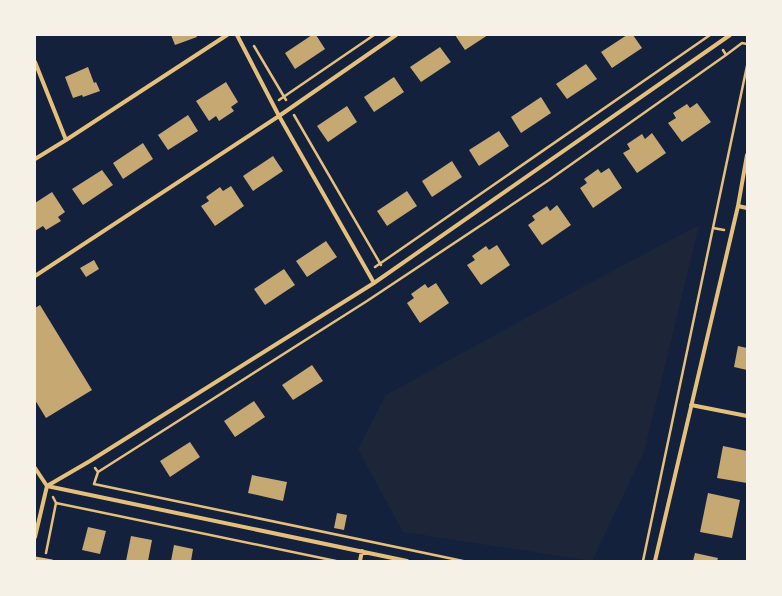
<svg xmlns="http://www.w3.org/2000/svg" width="782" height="596" font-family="'Fira Sans Condensed',sans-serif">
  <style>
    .green { fill: #1d2539 }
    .building { fill: #c6a872 }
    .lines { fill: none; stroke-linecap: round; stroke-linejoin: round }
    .path { stroke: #e5c07b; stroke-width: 2.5 }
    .service { stroke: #e5c07b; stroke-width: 3 }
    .minor { stroke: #e5c07b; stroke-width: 4 }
  </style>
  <rect width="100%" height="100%" fill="#14213d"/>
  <path class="green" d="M 699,225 L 644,452 L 592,561 L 403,532 L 358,449 L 386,395 L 575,291 Z"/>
  <path class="building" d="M 171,35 L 196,35 L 197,37 L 175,45 Z
    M 312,35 L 316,35 L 325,49 L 295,69 L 285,53 Z
    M 455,35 L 488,35 L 465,50 Z
    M 627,35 L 633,35 L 642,48 L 612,68 L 601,52 Z
    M 440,47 L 451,62 L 421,82 L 410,67 Z
    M 586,64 L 597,79 L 567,99 L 556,84 Z
    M 88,67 L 94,83 L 96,82 L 100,91 L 83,97 L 82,95 L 73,98 L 65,77 Z
    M 394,77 L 404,92 L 374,112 L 364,97 Z
    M 226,82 L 238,102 L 231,107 L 234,111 L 219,121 L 216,116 L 209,121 L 196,101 Z
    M 541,97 L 551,113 L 521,133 L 511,117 Z
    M 697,103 L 711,122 L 682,142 L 668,123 L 676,118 L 673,113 L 687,104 L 690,108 Z
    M 347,106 L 357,122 L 328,142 L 317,126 Z
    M 188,115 L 198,131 L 168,150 L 158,135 Z
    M 499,131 L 509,146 L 479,166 L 469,150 Z
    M 652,133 L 666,153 L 637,173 L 623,153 L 630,149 L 627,144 L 642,134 L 645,139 Z
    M 143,143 L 153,159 L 123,179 L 113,163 Z
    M 273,156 L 283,171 L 253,191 L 243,176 Z
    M 452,161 L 462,177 L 432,197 L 422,181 Z
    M 609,168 L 622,188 L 593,208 L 580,188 L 587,183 L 584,179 L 598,169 L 601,173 Z
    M 102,170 L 113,185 L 83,205 L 72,189 Z
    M 231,186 L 244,206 L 215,226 L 201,206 L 209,201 L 206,197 L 220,187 L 223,191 Z
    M 407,191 L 417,206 L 387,226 L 377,211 Z
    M 52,192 L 65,212 L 58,217 L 61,221 L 46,230 L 43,226 L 35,231 L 35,203 Z
    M 557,205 L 571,225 L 542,245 L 528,225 L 535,220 L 532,216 L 547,206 L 550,211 Z
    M 326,241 L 337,257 L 307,277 L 296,261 Z
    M 497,245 L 510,265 L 481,285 L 467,265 L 475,260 L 472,256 L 486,246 L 489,250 Z
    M 94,260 L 99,269 L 86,277 L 80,268 Z
    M 284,269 L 295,285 L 265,305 L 254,289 Z
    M 436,283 L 449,303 L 420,323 L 407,303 L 414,298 L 411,294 L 425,284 L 428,288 Z
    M 40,305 L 92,390 L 46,418 L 35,400 L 35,308 Z
    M 738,346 L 747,348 L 747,370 L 734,367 Z
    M 312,365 L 323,381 L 293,400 L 282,385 Z
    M 254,401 L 265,417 L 235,437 L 224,421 Z
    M 190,442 L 200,457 L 170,477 L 160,461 Z
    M 723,446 L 747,451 L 747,483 L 717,478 Z
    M 252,475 L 287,482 L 283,501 L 248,493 Z
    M 708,493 L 740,500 L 732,538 L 700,532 Z
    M 337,513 L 347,515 L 344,530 L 334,528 Z
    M 88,527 L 106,531 L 100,554 L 82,550 Z
    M 131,536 L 152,540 L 148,561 L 126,561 Z
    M 174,545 L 193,549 L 191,561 L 171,561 Z
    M 695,553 L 718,558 L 717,561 L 693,561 Z"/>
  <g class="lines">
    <path class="path" d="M 254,46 L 286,100
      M 726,55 L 742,43 L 747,44
      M 279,100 L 374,35
      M 294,115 L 381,265
      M 713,228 L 724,230
      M 375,267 L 710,35
      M 95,468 L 98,472 L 367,301 L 549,180 L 726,55 L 723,50
      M 98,472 L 94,484 L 463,561
      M 53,497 L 56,503 L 336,561
      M 46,553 L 56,503
      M 643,561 L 747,66"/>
    <path class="service" d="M 35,558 L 52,561"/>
    <path class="minor" d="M 237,35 L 279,116 L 374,283
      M 35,62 L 66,140
      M 35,159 L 66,140 L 227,35
      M 738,206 L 747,208
      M 35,276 L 279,116 L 396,35
      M 691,405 L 747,416
      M 35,468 L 47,486 L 90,461 L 374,283 L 730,35
      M 35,537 L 47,486 L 407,561
      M 360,561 L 362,551
      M 655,561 L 738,206 L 747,155"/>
  </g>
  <rect width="782" height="596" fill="none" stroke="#f6f1e7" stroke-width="72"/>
</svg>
